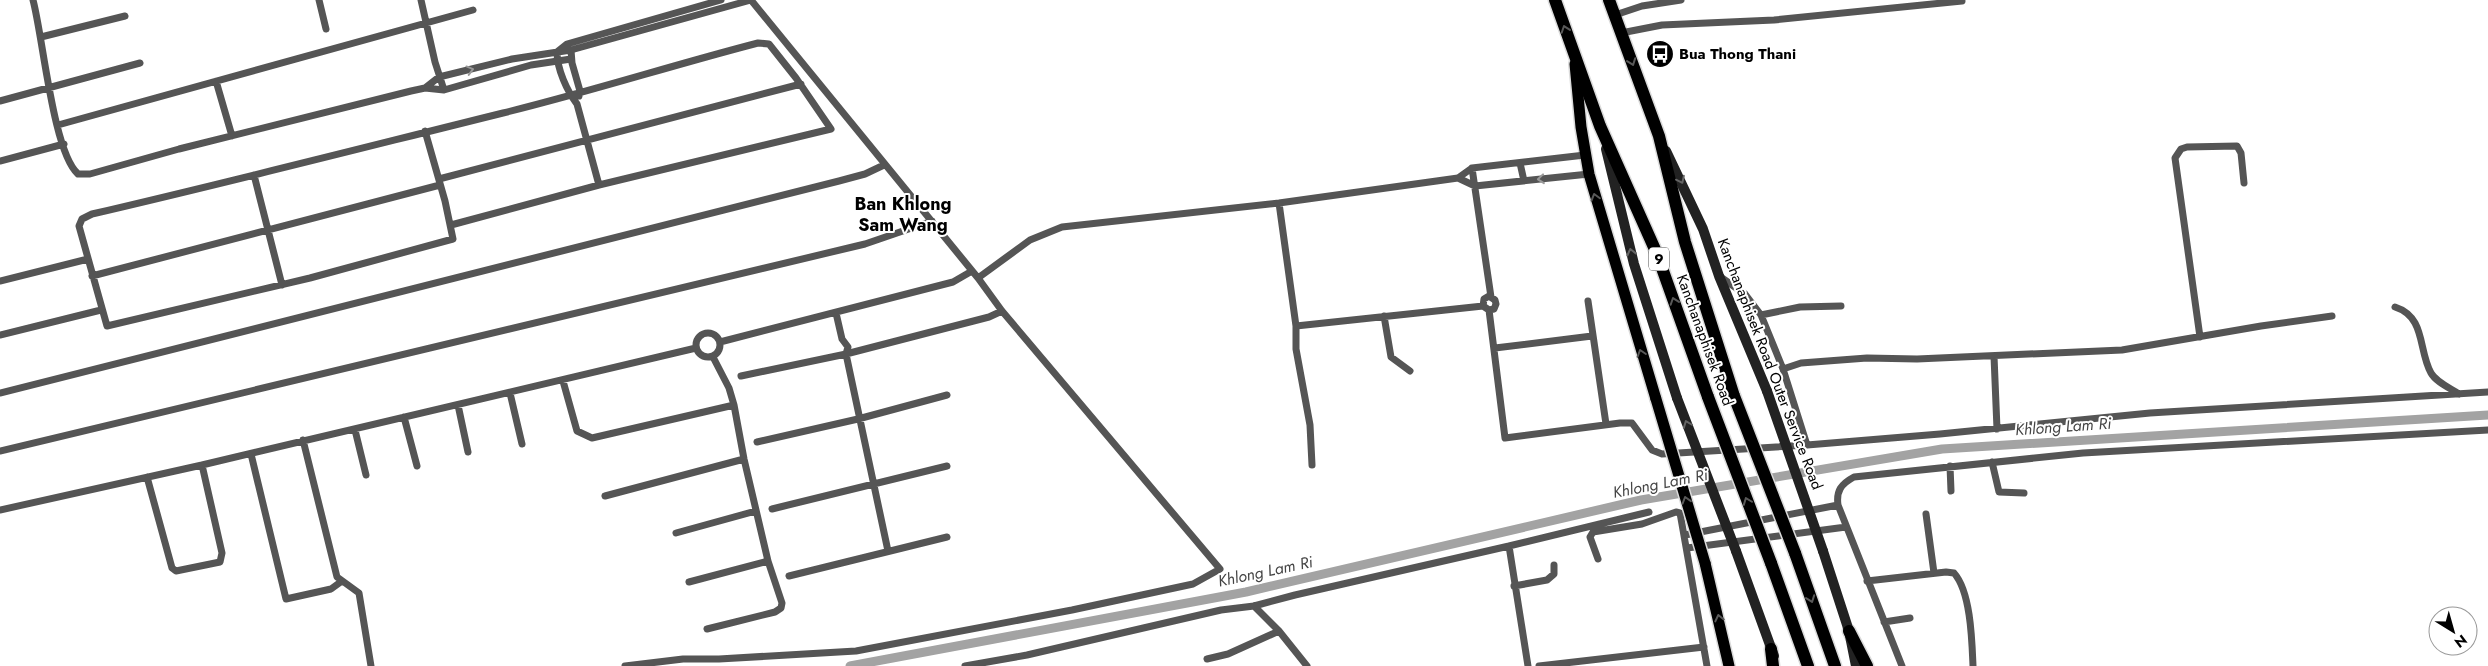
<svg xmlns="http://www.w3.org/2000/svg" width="2488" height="666" font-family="Jost,sans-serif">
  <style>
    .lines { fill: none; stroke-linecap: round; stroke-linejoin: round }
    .canal { stroke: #a3a3a3; stroke-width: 9 }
    .primary-casing { stroke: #dbdbdb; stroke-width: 14 }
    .highway-casing { stroke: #dbdbdb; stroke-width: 15 }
    .street { stroke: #555; stroke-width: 7 }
    .secondary { stroke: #222; stroke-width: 10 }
    .primary { stroke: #000; stroke-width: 11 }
    .highway { stroke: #000; stroke-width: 12 }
    .primary-bridge-casing { stroke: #dbdbdb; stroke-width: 14; stroke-linecap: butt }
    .highway-bridge-casing { stroke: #dbdbdb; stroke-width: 15; stroke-linecap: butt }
    .secondary-bridge { stroke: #222; stroke-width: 10 }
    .primary-bridge { stroke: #000; stroke-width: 11 }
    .highway-bridge { stroke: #000; stroke-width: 12 }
    .oneway { stroke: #595959 }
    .oneway2 { stroke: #999 }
    .oneway3 { stroke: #646464 }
    .labels { text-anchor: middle; stroke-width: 4; stroke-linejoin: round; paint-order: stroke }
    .shield { fill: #fff; stroke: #4c4c4c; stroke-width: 1 }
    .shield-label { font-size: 14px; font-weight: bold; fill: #000 }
    .poi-label { font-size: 15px; font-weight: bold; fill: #000; stroke: #fff; text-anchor: start }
    .street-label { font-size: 15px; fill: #000; stroke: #fff }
    .water-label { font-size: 16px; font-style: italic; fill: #444; stroke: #fff }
    .quarter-label { font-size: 18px; font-weight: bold; fill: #000; stroke: #fff }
  </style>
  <rect width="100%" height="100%" fill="#fff"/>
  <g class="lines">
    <path class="canal" d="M 850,666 L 1246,592 L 1641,500 L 1942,449 L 2488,415"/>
    <g class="primary-casing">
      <path id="primary" d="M 1575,64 L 1581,127 L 1589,174 L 1656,399
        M 1705,563 L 1729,666"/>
    </g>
    <g class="highway-casing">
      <path id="highway" d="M 1555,0 L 1600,126 L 1657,254 L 1708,397
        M 1609,0 L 1659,136 L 1685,242 L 1734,396
        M 1795,553 L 1835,666
        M 1771,563 L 1808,666
        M 1849,631 L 1867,666
        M 1771,649 L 1773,666"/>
    </g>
    <path class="street" d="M 33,0 C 43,37 53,152 78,174 L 90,174 L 179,149 L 411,91 L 425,88 L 439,77 L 512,59 L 571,50
      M 319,0 L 326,29
      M 421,0 L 435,62 L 444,90
      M 1615,15 L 1642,6 L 1681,0
      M 1621,33 L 1662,25 L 1774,20 L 1962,1
      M 41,37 L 125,16
      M 216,81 L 232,136
      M 425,88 L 444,90 L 531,65 L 571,59
      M 579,96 L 580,91 L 572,63 L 571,50 L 751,0
      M 0,101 L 140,63
      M 58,125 L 473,10
      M 425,131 L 445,201 L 453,239 L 310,278 L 107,326 L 79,226 L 82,219 L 92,214 C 230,182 366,147 503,113 C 589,92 673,65 758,43 L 769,44 L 796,78 L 831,129 L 599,185 L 451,225
      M 0,161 L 64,144
      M 1520,163 L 1524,181
      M 1472,168 L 1491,297
      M 254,175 L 282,285
      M 1458,178 L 1475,186 L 1589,174
      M 439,179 L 801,84
      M 599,185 L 577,104 C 567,91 557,69 557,52 L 567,44 L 721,0
      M 1279,203 L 1296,326 L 1483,306
      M 92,276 L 440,185
      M 978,278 L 1030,240 L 1062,227 L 1279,203 L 1458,178 L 1472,168 L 1585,155
      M 0,281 L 88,259
      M 1588,301 L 1606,424
      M 2395,307 C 2426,317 2418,350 2431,373 C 2436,382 2450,388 2459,394
      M 1489,310 L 1494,309 L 1496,304 L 1495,300 L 1489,296 L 1484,299 L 1483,306 L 1489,310 L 1505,438 L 1620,423 L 1632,423 L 1652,450 L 1662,454 L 1807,445 L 1783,369 L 1761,315 L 1745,294 L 1719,276
      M 836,313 L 842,339 L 848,347 L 846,354 L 888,551
      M 1761,315 L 1800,307 L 1841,306
      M 1384,316 L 1391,357 L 1410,371
      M 1296,326 L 1296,349 L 1310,425 L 1312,465
      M696 345a12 12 0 1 1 24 0a12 12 0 1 1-24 0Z
      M 0,335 L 101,310
      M 2200,337 L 2175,158 L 2181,149 L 2187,147 L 2237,146 L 2241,153 L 2244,183
      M 720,342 L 953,282 L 972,271
      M 1495,348 L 1592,336
      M 1994,356 L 1997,429
      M 1783,369 L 1801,363 L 1867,358 L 1917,359 L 2122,350 L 2261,326 L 2332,316
      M 741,376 L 846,354 L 989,317 L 1002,311
      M 563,381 L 577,431 L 592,438 L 734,405
      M 0,393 L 839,181 L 865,174 L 884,165
      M 510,393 L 522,444
      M 458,405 L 468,452
      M 404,417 L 417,466
      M 355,430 L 366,475
      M 303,440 L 337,577 L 359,593 L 371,666
      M 757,442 L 858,419 L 947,395
      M 1807,445 L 1940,434 L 2150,413 L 2488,392
      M 0,451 L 865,244 L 932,221
      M 251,454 L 286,599 L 331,589 L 342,581
      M 1992,462 L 1999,492 L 2024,493
      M 1950,466 L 1951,491
      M 147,477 L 172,568 L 176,571 L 220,562 L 222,553 L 202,465
      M 605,496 L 744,459
      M 772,509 L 947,466
      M 0,510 L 202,465 L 696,348
      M 1926,514 L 1934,573
      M 676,533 L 756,511
      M 1685,535 L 1838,505
      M 1687,548 L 1846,527
      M 1598,559 L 1590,537 L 1593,532 L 1642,524 L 1676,512 L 1680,513 L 1707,666
      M 789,576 L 947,537
      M 1867,581 L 1946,572 L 1954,573 C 1971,592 1972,642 1973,666
      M 689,582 L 768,561
      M 1514,586 L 1547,580 L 1554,574 L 1554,565
      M 1254,606 L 1279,631 L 1307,666
      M 1884,622 L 1910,618
      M 707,629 L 775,612 L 781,608 L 782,603 L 768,561 L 744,459 L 734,405 L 729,388 L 713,357
      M 1207,659 L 1228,654 L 1279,631
      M 625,666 L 683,659 L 719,659 L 856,651 L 1072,610 L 1193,584 L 1220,569 L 1002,311 L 978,278 L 751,0
      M 965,666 L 1027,655 L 1221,610 L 1254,606 L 1295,595 L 1509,546
      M 1528,666 L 1509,546 L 1649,512
      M 1539,666 L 1704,647
      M 1902,666 L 1838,505 C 1836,491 1841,484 1854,477 L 2083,453 L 2488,430"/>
    <path class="secondary" d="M 1606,149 L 1634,264 L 1677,398
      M 1666,151 L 1703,229 L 1719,276 L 1767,391
      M 1736,551 L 1774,656
      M 1823,551 L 1849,631 L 1856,666"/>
    <use href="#primary" class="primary"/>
    <use href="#highway" class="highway"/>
    <g class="primary-bridge-casing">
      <path id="primary-bridge" d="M 1656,399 L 1705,563"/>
    </g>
    <g class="highway-bridge-casing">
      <path id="highway-bridge" d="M 1734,396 L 1795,553
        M 1708,397 L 1771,563"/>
    </g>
    <path class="secondary-bridge" d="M 1767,391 L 1823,551
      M 1677,398 L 1736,551"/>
    <use href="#primary-bridge" class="primary-bridge"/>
    <use href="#highway-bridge" class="highway-bridge"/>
  </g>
  <defs><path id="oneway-chevron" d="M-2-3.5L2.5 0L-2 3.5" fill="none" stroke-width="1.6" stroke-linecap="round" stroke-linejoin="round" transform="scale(1.25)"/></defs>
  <g class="oneway">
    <use href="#oneway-chevron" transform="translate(1565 29) rotate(-109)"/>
    <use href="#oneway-chevron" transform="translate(1632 62) rotate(70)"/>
    <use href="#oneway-chevron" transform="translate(1595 197) rotate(-106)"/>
    <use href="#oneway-chevron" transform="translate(1674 301) rotate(-109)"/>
    <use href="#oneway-chevron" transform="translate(1641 353) rotate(-108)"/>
    <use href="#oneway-chevron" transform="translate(1686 500) rotate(-107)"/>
    <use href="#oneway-chevron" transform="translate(1747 501) rotate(-111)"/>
    <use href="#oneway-chevron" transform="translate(1811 599) rotate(70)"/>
    <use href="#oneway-chevron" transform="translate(1719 618) rotate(-103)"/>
  </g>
  <g class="oneway2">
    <use href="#oneway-chevron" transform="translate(470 70) rotate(-15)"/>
    <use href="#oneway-chevron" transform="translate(1541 179) rotate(174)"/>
  </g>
  <g class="oneway3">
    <use href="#oneway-chevron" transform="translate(1681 180) rotate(64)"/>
    <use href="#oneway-chevron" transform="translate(1631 252) rotate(-104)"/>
    <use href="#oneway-chevron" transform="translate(1687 424) rotate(-111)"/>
  </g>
  <defs>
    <g id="bus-disc" transform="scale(1.4375)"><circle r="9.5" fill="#000" stroke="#fff"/><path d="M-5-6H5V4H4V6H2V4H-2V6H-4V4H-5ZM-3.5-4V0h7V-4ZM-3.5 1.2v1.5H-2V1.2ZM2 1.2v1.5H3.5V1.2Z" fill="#fff"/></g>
  </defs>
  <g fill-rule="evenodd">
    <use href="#bus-disc" x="1660" y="54"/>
  </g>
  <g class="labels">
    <rect class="shield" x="1649" y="247.5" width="20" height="23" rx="4"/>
    <g class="shield-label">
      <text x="1659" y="264">9</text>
    </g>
    <g class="poi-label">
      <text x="1679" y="59">Bua Thong Thani</text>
    </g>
    <g class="street-label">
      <text transform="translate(1705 340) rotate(70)" y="5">Kanchanaphisek Road</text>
      <text transform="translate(1770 364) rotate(69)" y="5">Kanchanaphisek Road Outer Service Road</text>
    </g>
    <g class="water-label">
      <text transform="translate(2063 426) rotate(-4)" y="6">Khlong Lam Ri</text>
      <text transform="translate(1660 483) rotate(-11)" y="6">Khlong Lam Ri</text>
      <text transform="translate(1265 571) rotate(-12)" y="6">Khlong Lam Ri</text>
    </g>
    <g class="quarter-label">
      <text x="903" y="210">Ban Khlong<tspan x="903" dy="21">Sam Wang</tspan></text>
    </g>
  </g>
  <g transform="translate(2453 631) rotate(143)"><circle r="24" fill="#ffffff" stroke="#999999"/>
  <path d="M0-4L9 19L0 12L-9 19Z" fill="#000000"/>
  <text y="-8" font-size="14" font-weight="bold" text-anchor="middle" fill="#000000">N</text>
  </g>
</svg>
